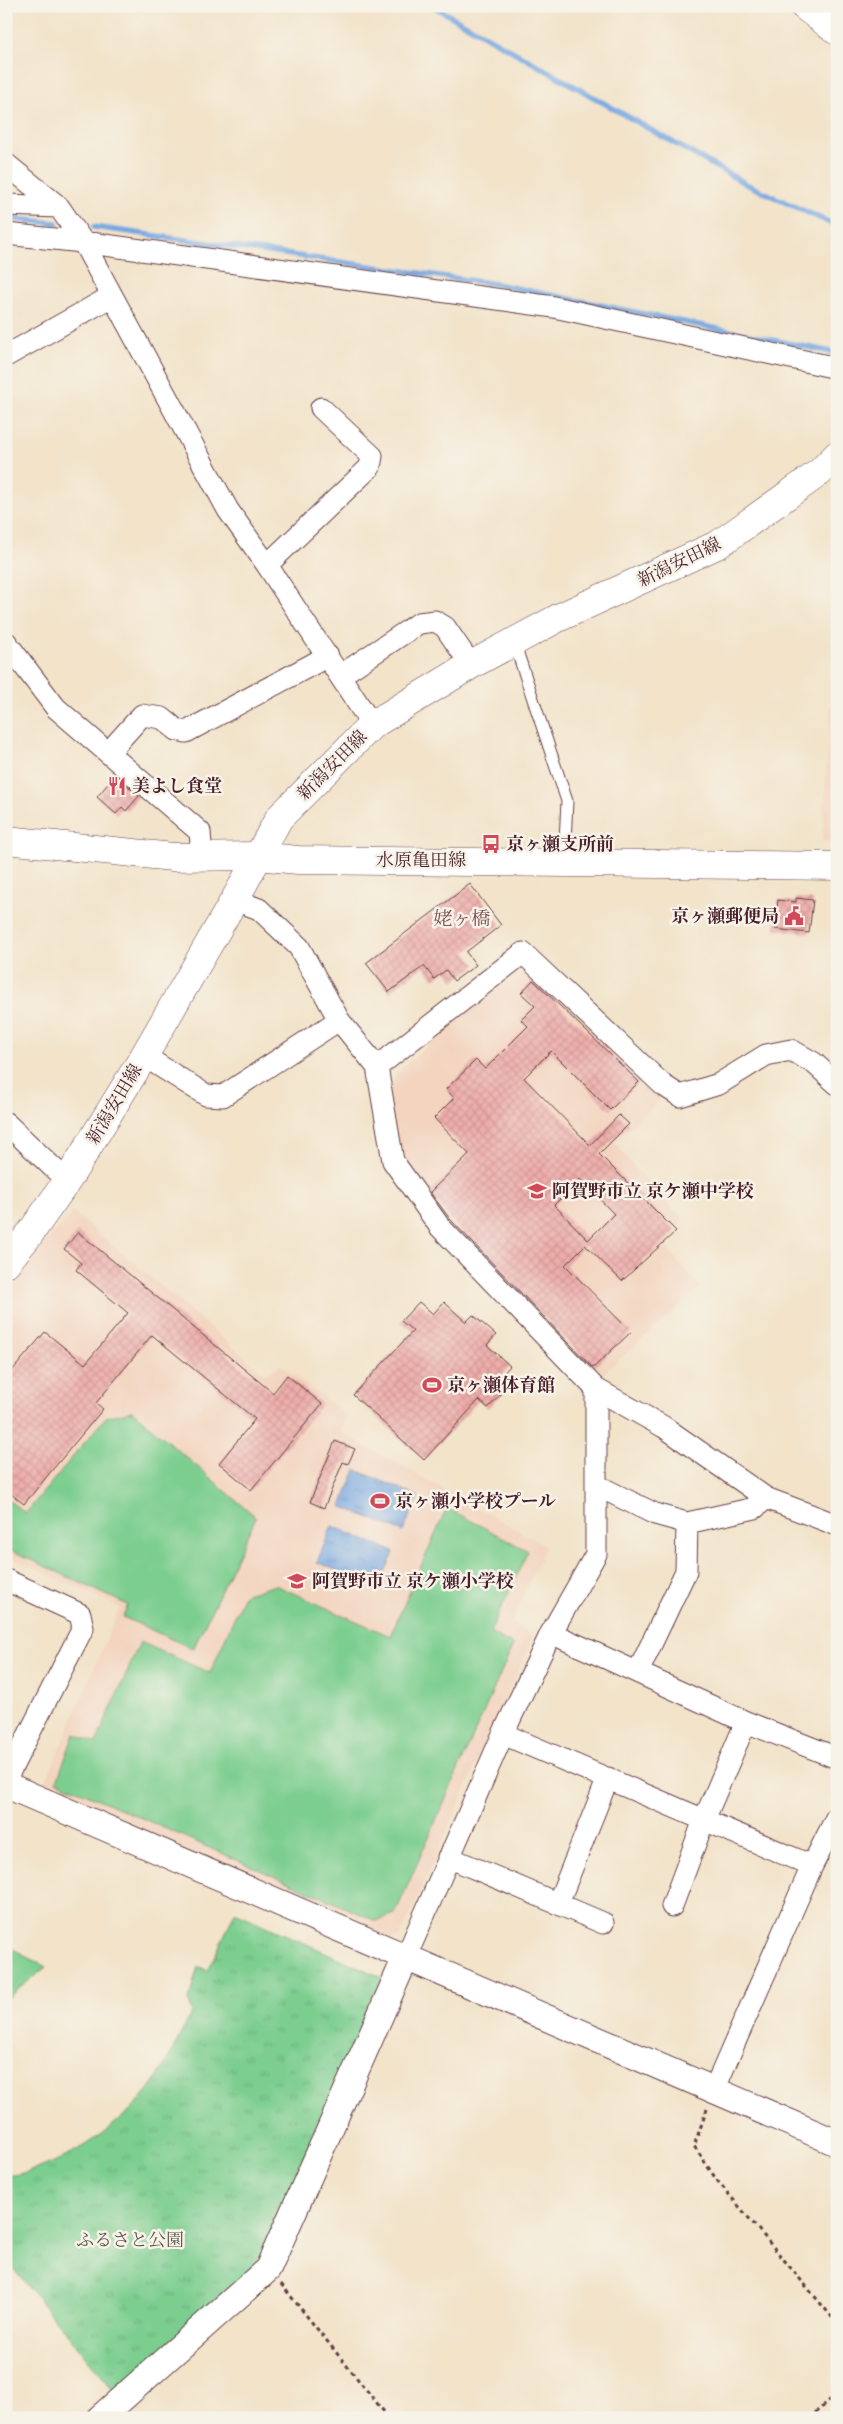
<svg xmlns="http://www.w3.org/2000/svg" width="843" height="2424" font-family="'Sorts Mill Goudy','Noto Serif JP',serif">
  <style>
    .built { fill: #f3d4bf }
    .park { fill: url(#park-tufts); stroke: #63765d }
    .garden { fill: #7cce8f; stroke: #63765d }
    .water { fill: url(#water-ripples); stroke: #606386 }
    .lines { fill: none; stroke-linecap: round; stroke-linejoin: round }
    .stream { stroke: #77a7e1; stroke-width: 5.5 }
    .building { fill: url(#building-cross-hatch); fill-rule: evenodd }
    .service-casing { stroke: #633c43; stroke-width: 13 }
    .minor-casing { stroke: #633c43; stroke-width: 23 }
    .tertiary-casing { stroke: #633c43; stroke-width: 28 }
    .secondary-casing { stroke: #633c43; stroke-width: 29 }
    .primary-casing { stroke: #633c43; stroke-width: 29 }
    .trunk-casing { stroke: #633c43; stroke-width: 29 }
    .path { stroke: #633c43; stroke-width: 3; stroke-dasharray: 4 4; stroke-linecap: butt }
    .service { stroke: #fff; stroke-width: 11 }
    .minor { stroke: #fff; stroke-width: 21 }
    .tertiary { stroke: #fff; stroke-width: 26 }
    .secondary { stroke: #fff; stroke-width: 28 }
    .primary { stroke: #fff; stroke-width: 28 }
    .trunk { stroke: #fff; stroke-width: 28 }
    .labels { text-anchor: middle; stroke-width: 5; stroke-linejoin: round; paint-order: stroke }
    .street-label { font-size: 18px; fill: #4a1f2b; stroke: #f7f3e8 }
    .poi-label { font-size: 18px; font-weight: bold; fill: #4a1f2b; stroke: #f7f3e8; text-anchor: start }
    .park-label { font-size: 18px; fill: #595449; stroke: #f7f3e8 }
    .neighbourhood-label { font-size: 19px; fill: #835158; stroke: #f7f3e8 }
  </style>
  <defs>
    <pattern id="park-tufts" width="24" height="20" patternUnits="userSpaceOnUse" patternTransform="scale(1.25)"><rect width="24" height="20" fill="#7cce8f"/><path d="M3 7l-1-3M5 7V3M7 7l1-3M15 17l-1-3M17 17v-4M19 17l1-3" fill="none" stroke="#6db07c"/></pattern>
    <pattern id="water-ripples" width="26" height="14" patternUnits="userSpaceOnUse" patternTransform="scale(1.25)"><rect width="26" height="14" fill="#77a7e1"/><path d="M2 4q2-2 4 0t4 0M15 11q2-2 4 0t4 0" fill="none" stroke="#6487b7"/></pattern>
    <pattern id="building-cross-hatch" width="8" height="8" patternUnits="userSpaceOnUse" patternTransform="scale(1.25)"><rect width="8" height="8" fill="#eeaeab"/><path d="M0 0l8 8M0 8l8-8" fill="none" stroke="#ce9593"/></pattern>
  </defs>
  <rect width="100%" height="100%" fill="#f7f3e8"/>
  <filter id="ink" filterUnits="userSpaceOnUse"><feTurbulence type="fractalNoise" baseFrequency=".02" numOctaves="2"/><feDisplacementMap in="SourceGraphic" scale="10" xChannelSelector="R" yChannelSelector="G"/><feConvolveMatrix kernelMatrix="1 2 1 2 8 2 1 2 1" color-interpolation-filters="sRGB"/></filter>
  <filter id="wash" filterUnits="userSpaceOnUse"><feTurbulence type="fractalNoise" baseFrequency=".0096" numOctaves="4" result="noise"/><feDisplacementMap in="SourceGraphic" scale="20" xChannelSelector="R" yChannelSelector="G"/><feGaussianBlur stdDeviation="1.12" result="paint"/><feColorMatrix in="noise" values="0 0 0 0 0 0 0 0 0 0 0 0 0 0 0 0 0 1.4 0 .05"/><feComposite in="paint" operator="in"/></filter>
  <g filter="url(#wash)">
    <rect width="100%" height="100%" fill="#f2e3c9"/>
    <path class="built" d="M 833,665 L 837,665 L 837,841 L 822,841 Z
      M 510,974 L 535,974 L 663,1097 L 615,1142 L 638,1172 L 683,1219 L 664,1245 L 701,1287 L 597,1379 L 431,1209 L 392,1152 L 385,1102 L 397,1072 Z
      M 73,1212 L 265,1374 L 281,1365 L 346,1415 L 340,1432 L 546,1546 L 511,1622 L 533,1637 L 400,1937 L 389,1942 L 41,1793 L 120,1607 L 6,1555 L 6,1285 Z"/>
    <path class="park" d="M 235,1912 L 383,1978 L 259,2269 L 115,2392 L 6,2260 L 6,2176 C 55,2172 125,2124 153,2084 C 168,2062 179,2036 192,2013 L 189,2000 L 198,1966 L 208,1971 Z"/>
    <path class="garden" d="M 132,1411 L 256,1517 L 193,1649 L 123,1617 L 128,1605 L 6,1548 L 6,1499 L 26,1513 L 106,1417 Z
      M 447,1508 L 528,1551 L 490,1632 L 513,1645 L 395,1914 L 376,1921 L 57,1781 L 74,1734 L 96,1743 L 140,1642 L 210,1673 L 244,1595 L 275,1585 L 390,1636 Z
      M 6,1945 L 46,1967 L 6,1999 Z"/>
    <path class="water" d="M 356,1470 L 418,1496 L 403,1532 L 341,1506 Z
      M 332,1526 L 394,1552 L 378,1588 L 317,1562 Z"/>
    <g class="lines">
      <path class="stream" d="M 433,6 L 748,185 L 837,226
        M 6,218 L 56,223
        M 94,227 L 496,284 L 837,353"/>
    </g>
    <g id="blocks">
      <path class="building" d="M 115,775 L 139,796 L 126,811 L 122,807 L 116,814 L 97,797 Z
        M 470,884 L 501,925 L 466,952 L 476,965 L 454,981 L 446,970 L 434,979 L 424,966 L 389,992 L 366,963 Z
        M 796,898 L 813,900 L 809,933 L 775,929 L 778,900 L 796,902 Z
        M 533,980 L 639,1082 L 610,1110 L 551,1051 L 524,1078 L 590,1145 L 619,1115 L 629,1124 L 599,1154 L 676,1231 L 622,1281 L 585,1245 L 565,1265 L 631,1332 L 593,1368 L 450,1219 L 430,1192 L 469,1154 L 434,1118 L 454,1098 L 446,1089 L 476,1060 L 485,1069 L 528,1026 L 521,1020 L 535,1006 L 521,993 ZM 580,1179 L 614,1214 L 588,1240 L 554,1205 Z
        M 78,1232 L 273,1393 L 287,1375 L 322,1404 L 251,1490 L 219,1463 L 255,1419 L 152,1335 L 96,1403 L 103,1409 L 24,1504 L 6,1490 L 6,1378 L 45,1332 L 85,1364 L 128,1313 L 76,1270 L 81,1263 L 64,1249 Z
        M 419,1302 L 433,1314 L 444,1302 L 466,1322 L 473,1315 L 496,1335 L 487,1345 L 510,1366 L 497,1380 L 506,1389 L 488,1408 L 479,1400 L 424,1460 L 353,1395 L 413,1331 L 401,1321 Z
        M 335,1441 L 355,1449 L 348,1464 L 343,1462 L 324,1508 L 310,1502 Z"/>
    </g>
  </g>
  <g filter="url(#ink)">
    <use href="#blocks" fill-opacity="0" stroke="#633c43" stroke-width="1"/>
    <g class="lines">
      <g class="service-casing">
        <path id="service" d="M 514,642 L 567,801 L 564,862"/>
      </g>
      <g class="minor-casing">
        <path id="minor" d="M 6,164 L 59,207 L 83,242 L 228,510 L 267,565 L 372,725
          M 6,205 L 59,207
          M 6,234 L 83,242 L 554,307 L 837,368
          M 6,356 L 112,296
          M 267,565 L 370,467 L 372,456 L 321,408
          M 6,642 L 56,708 L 200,832 L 202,857
          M 341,675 L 419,623 L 435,621 L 445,627 L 471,665
          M 108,753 L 142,715 L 162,718 L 177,730 L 186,732 L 328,656
          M 235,900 L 259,909 L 299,947 L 339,1020 L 377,1067 L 393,1161 L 440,1227 L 596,1389 L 664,1427 L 766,1498 L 837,1525
          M 144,1056 L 206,1095 L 223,1096 L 339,1020
          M 377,1067 L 523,953 L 663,1085 L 680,1096 L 719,1084 L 766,1055 L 791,1050 L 814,1063 L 837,1084
          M 6,1123 L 67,1181
          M 596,1485 L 655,1514 L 687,1523 L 755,1508 L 766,1498
          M 6,1580 L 80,1614 L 83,1628 L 6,1779
          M 551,1633 L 746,1722 L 837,1758
          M 638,1672 L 686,1571 L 687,1523
          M 503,1734 L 812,1866
          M 448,1857 L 603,1923
          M 558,1903 L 608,1778
          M 672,1906 L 704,1820 L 746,1722
          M 406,1957 L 503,1734 L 551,1633 L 596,1554 L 596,1389
          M 714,2090 L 812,1866 L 837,1816"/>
      </g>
      <g class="tertiary-casing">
        <path id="tertiary" d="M 6,1785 L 837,2143
          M 100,2418 L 268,2269 L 406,1957"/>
      </g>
      <g class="secondary-casing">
        <path id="secondary" d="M 6,840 L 173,857 L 258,856 L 298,860 L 837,866"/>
      </g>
      <g class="primary-casing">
        <path id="primary" d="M 6,1263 L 29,1235 L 67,1181 L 144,1056 L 239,892 L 279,818 L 372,725 L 471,665 L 558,618 L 719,544 L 820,472 L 837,455"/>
      </g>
      <g class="trunk-casing">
        <path id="trunk" d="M 804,6 L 837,31"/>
      </g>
      <path class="path" d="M 707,2109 L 694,2146 L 716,2179 L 837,2323
        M 281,2284 L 389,2418
        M 809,2418 L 837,2394"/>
      <use href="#service" class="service"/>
      <use href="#minor" class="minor"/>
      <use href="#tertiary" class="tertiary"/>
      <use href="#secondary" class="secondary"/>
      <use href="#primary" class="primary"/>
      <use href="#trunk" class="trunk"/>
    </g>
  </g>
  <defs>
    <g id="restaurant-bare" transform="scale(1.5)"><path d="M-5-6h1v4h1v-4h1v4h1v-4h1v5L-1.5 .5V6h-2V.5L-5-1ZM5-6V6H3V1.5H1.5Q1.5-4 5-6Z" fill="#d1495b" stroke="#f7f3e8" stroke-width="2.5" paint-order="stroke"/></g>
    <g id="bus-bare" transform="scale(1.5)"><path d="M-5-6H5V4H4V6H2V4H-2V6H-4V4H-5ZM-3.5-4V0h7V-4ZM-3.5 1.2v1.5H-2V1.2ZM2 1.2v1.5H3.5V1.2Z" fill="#d1495b" stroke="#f7f3e8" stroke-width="2.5" paint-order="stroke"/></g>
    <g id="civic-bare" transform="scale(1.5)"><path d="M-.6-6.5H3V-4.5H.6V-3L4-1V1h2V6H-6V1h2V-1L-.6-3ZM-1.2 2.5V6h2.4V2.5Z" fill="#d1495b" stroke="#f7f3e8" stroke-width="2.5" paint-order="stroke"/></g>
    <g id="school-bare" transform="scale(1.5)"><path d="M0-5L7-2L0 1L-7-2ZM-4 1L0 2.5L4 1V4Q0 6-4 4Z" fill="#d1495b" stroke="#f7f3e8" stroke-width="2.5" paint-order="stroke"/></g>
    <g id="stadium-bare" transform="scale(1.5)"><path d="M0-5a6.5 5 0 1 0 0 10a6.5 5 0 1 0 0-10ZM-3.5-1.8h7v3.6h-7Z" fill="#d1495b" stroke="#f7f3e8" stroke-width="2.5" paint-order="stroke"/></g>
  </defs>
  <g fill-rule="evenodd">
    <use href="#restaurant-bare" x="117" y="786"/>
    <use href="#bus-bare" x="491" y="844"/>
    <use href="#civic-bare" x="794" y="916"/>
    <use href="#school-bare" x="537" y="1191"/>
    <use href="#stadium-bare" x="432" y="1385"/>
    <use href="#stadium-bare" x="380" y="1501"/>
    <use href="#school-bare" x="297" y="1581"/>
  </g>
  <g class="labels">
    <g class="street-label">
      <text transform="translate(679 562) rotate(-26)" y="6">新潟安田線</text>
      <text transform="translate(332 765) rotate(-45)" y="6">新潟安田線</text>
      <text x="421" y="866">水原亀田線</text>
      <text transform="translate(114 1104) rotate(-59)" y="6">新潟安田線</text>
    </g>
    <g class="poi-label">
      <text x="132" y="792">美よし食堂</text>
      <text x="506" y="850">京ヶ瀬支所前</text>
      <text x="779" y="922" text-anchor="end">京ヶ瀬郵便局</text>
      <text x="552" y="1197">阿賀野市立 京ケ瀬中学校</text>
      <text x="447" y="1391">京ヶ瀬体育館</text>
      <text x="395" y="1507">京ヶ瀬小学校プール</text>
      <text x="312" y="1587">阿賀野市立 京ケ瀬小学校</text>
    </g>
    <g class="park-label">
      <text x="130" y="2246">ふるさと公園</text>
    </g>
    <g class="neighbourhood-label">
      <text x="462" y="925">姥ヶ橋</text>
    </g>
  </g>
  <rect width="843" height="2424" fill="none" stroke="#f7f3e8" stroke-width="25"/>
</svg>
